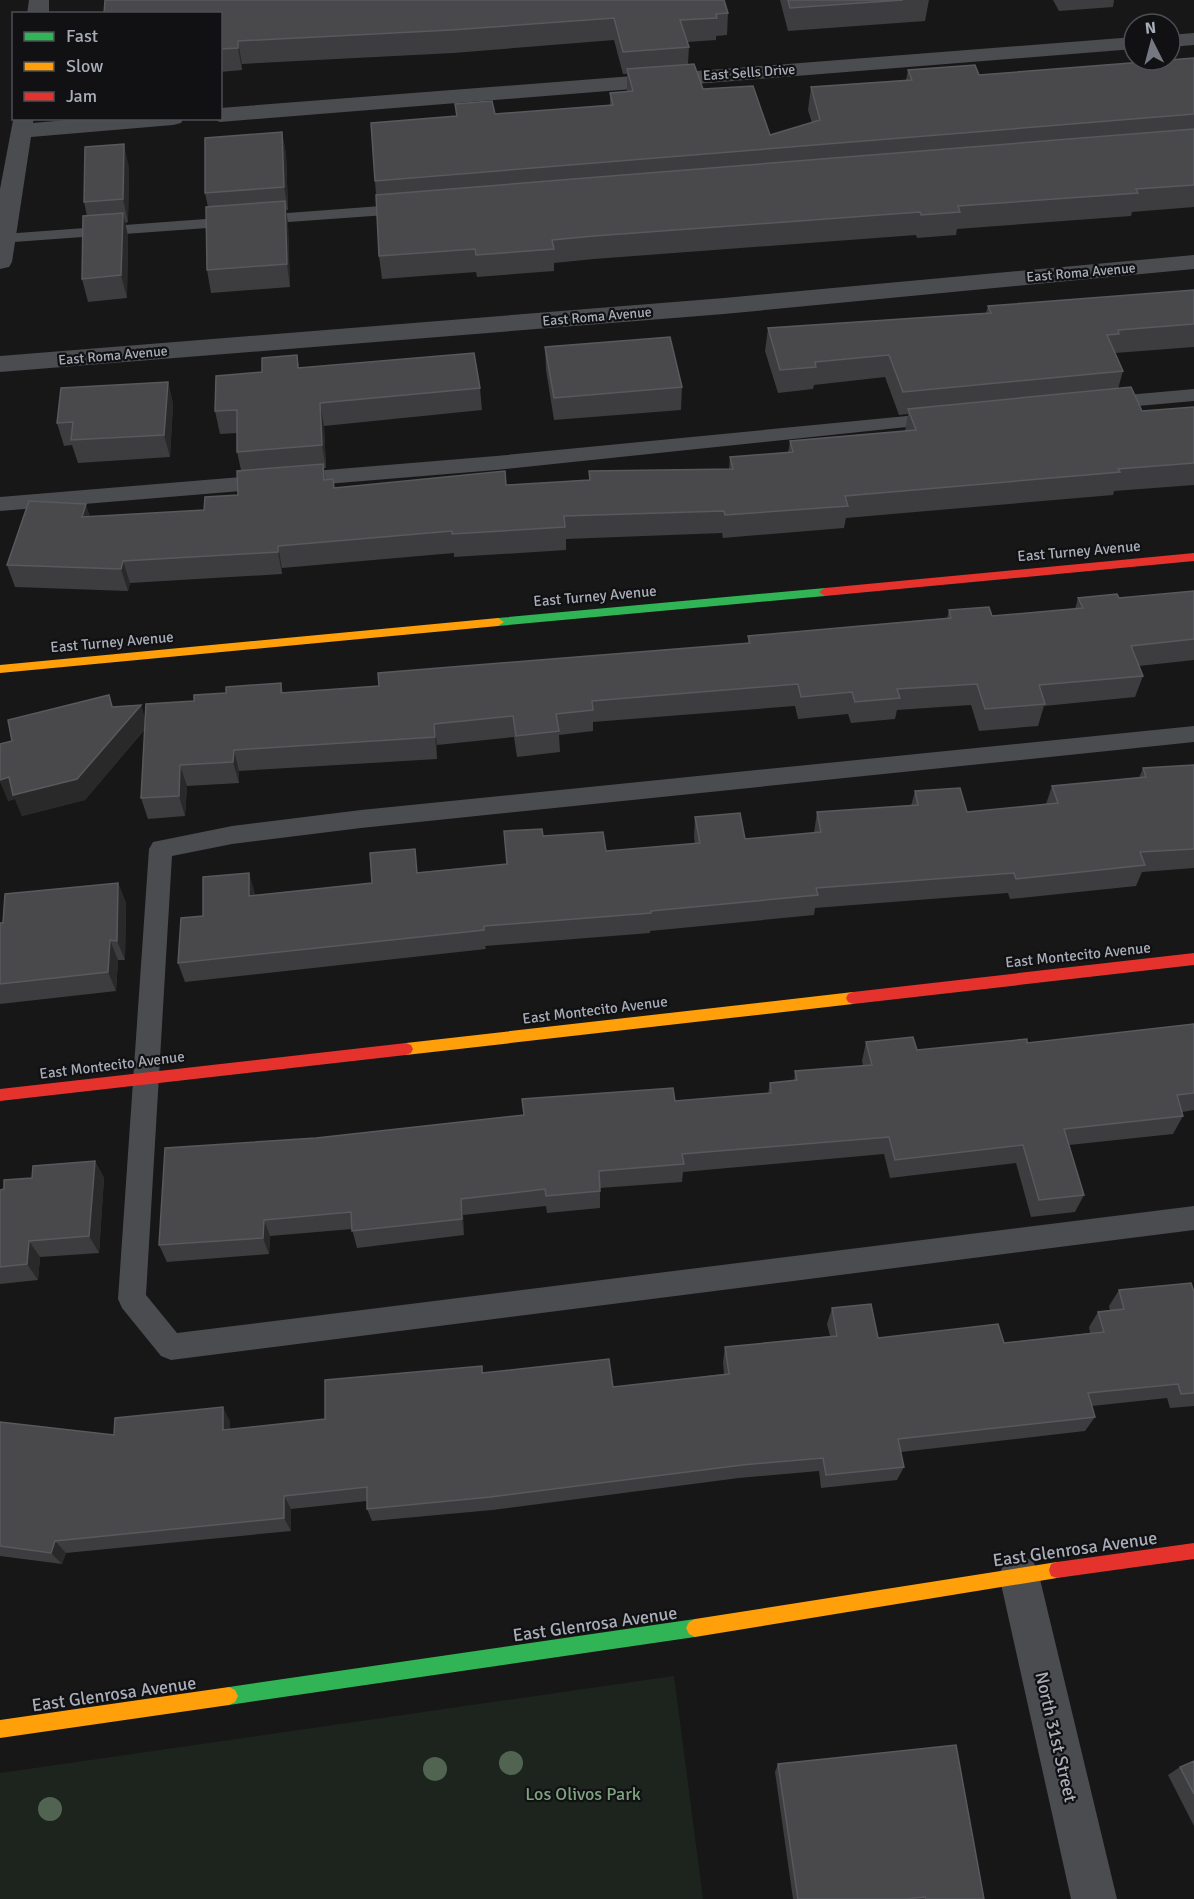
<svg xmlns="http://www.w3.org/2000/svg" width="1194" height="1899" font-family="Signika,sans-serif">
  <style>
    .green { fill: #1d241e }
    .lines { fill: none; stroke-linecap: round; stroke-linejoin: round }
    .lane { fill: #4b4c50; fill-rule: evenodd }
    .street { fill: #4b4c50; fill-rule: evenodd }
    .fast { fill: #30b455; fill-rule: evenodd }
    .slow { fill: #ff9f0a; fill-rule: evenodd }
    .jam { fill: #e5322d; fill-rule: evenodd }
    .tree { fill: #506451 }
    .wall { fill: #3d3d3f }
    .shaded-wall { fill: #29292a }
    .building { fill: #49494c; stroke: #58595d; stroke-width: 1.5 }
    .labels { text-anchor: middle; stroke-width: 4.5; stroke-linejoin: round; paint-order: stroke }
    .far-street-label { font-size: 14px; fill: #a8adb8; stroke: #111113 }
    .street-label { font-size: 15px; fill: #a8adb8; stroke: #111113 }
    .near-street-label { font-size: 18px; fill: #a8adb8; stroke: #111113 }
    .near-park-label { font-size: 18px; fill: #7fa381; stroke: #111113 }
  </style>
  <rect width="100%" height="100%" fill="#171717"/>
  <path class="green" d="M 674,1676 L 703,1899 L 0,1899 L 0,1773 Z"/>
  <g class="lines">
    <path class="lane" d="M 408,204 L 414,205 L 417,209 L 414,213 L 0,243 L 0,235 L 4,234 Z
      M 1194,389 L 1194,401 L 1104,409 L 1097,407 L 1095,403 L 1097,399 L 1104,397 Z
      M 938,413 L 945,415 L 948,419 L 945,423 L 496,470 L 0,511 L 0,497 L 496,456 Z
      M 1194,726 L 1194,742 L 361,828 L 232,844 L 172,856 L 146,1295 L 177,1333 L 1194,1206 L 1194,1230 L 171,1360 L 161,1356 L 122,1308 L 118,1299 L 149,849 L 153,842 L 232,826 L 361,810 Z"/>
    <path class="street" d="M 29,0 L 49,0 L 49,14 L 27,14 Z
      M 1194,33 L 1194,45 L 1170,47 L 1170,35 Z
      M 1134,37 L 1134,49 L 220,122 L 211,118 L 220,118 L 220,108 Z
      M 14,115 L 14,118 L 34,118 L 33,123 L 88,118 L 184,118 L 181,123 L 173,125 L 31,137 L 12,262 L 9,267 L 0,269 L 0,189 Z
      M 1194,255 L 1194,269 L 724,314 L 0,372 L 0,356 L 724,298 Z
      M 1019,1555 L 1033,1561 L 1039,1575 L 1117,1899 L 1071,1899 L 999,1575 L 1005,1561 Z"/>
    <path class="fast" d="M 825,588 L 831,592 L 825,596 L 498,626 L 492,622 L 498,618 Z
      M 695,1619 L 701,1622 L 704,1628 L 701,1634 L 695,1637 L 229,1705 L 223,1702 L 220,1696 L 223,1690 L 229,1687 Z"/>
    <path class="slow" d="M 498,618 L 504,622 L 498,626 L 0,673 L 0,665 Z
      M 853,992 L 858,994 L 860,998 L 858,1002 L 853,1004 L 406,1055 L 401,1053 L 399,1049 L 401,1045 L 406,1043 Z
      M 1057,1562 L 1063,1564 L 1065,1570 L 1063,1576 L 1057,1578 L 695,1637 L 689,1634 L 686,1628 L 689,1622 L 695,1619 Z
      M 229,1687 L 235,1690 L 238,1696 L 235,1702 L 229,1705 L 0,1738 L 0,1720 Z"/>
    <path class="jam" d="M 1194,553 L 1194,561 L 825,596 L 819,592 L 825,588 Z
      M 1194,953 L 1194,965 L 853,1004 L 848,1002 L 846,998 L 848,994 L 853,992 Z
      M 406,1043 L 411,1045 L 413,1049 L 411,1053 L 406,1055 L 0,1101 L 0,1089 Z
      M 1194,1543 L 1194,1559 L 1057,1578 L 1051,1576 L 1049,1570 L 1051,1564 L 1057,1562 Z"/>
  </g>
  <g class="tree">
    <circle cx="511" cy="1763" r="12"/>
    <circle cx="435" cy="1769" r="12"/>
    <circle cx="50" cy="1809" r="12"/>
  </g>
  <path class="wall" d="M 780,0 L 929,0 L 925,21 L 788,31 Z
    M 1053,0 L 1114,0 L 1113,7 L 1059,11 Z
    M 728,13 L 727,35 L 716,36 L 716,40 L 687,42 L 689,47 L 688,64 L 703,89 L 770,135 L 812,123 L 808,110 L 811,87 L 906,80 L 908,70 L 979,75 L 1194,58 L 1194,207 L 1132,212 L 1131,216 L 957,229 L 956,235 L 917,238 L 916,235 L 594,259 L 554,263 L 554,271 L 477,277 L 476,272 L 382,279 L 379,256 L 376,195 L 375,181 L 456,116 L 455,104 L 495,114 L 610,105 L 610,93 L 627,91 L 627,74 L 623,74 L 614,40 L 453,53 L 242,64 L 242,70 L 220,72 L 220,14 Z
    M 282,132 L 286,154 L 288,210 L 286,210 L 288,224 L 290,287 L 211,293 L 207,270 L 208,207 L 205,193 Z
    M 129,167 L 128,222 L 125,223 L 128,236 L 127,298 L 88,302 L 82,279 L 87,216 L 84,202 Z
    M 1194,290 L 1194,347 L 1115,353 L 1123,371 L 1118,389 L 1142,411 L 1194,407 L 1194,485 L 1114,491 L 1113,495 L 846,518 L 844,528 L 723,538 L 722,533 L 566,539 L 566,550 L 454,557 L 454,553 L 282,568 L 282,574 L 130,583 L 128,591 L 15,587 L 7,565 L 90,517 L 204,510 L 238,495 L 241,470 L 237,452 L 237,433 L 220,434 L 215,411 L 262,372 L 297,355 L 299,368 L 480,388 L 482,410 L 324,426 L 326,468 L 324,468 L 326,480 L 335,488 L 506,485 L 589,480 L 589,471 L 729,469 L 730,457 L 788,453 L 790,441 L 905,431 L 908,414 L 899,415 L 885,377 L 814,385 L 813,389 L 778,393 L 765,351 L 768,328 L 986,313 L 988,306 Z
    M 545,347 L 682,387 L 681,410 L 554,420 L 546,370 Z
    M 168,382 L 173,404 L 170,457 L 78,463 L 72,445 L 64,446 L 57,423 Z
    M 1194,591 L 1194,660 L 1139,666 L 1143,676 L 1135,697 L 1044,706 L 1038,726 L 979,731 L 971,705 L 897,710 L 895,719 L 851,723 L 848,714 L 798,719 L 795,706 L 593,722 L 593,731 L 559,735 L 560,752 L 517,757 L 514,737 L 437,745 L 437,759 L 239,771 L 239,783 L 187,786 L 185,816 L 148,819 L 141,798 L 145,729 L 85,800 L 22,816 L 15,799 L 8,801 L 12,741 L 109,695 L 113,707 L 141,705 L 145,720 L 194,701 L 226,693 L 281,683 L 283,693 L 379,686 L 748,643 L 748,636 L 947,618 L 949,610 L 992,616 L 1075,609 L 1078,598 L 1119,598 Z
    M 1194,765 L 1194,868 L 1142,872 L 1136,886 L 1010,899 L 1008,893 L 815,908 L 814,915 L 650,931 L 650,933 L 485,946 L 486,949 L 185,982 L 178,963 L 203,916 L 255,893 L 255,895 L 372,883 L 419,872 L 507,864 L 543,836 L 606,851 L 695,844 L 694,838 L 695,817 L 745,839 L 814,833 L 817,812 L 911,806 L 915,791 L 967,812 L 1046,804 L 1052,786 L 1139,778 L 1143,768 Z
    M 118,883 L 126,903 L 125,960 L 118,960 L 116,991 L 0,1004 L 0,923 Z
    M 1194,1024 L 1194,1110 L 1182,1112 L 1183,1116 L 1173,1134 L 1069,1145 L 1084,1195 L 1075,1212 L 1031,1217 L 1016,1163 L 890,1178 L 884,1154 L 683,1172 L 682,1182 L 600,1188 L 600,1208 L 547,1213 L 546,1206 L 463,1215 L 464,1235 L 357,1248 L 352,1229 L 270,1236 L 269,1254 L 167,1262 L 159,1245 L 316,1138 L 675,1101 L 768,1093 L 770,1083 L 794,1081 L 795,1071 L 863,1066 L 862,1061 L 866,1042 L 917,1050 L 1027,1043 Z
    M 95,1161 L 104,1178 L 99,1253 L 40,1257 L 38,1280 L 0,1284 L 0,1190 L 4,1189 L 32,1178 Z
    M 1119,1290 L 1194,1292 L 1194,1406 L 1170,1408 L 1167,1398 L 1092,1406 L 1095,1417 L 1085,1431 L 901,1452 L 904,1467 L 897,1480 L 821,1488 L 819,1471 L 739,1478 L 492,1510 L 372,1521 L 367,1509 L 367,1501 L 291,1509 L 291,1531 L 66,1553 L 62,1564 L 0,1556 L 0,1422 L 114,1435 L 230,1421 L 230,1429 L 325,1419 L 482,1366 L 483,1373 L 613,1387 L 724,1374 L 723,1362 L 725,1347 L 830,1336 L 827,1324 L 832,1308 L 878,1338 L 1004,1343 L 1090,1333 L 1089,1327 L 1098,1312 L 1110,1311 L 1109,1306 Z
    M 1194,1761 L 1194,1826 L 1168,1775 L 1180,1767 Z
    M 778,1764 L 984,1899 L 793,1899 L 775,1772 Z"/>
  <path class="shaded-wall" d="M 238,41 L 242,64 L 242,70 L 238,48 Z
    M 282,132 L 286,154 L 288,210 L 284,187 Z
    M 124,144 L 129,167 L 128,222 L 123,199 Z
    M 285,201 L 288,224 L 290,287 L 287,264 Z
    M 123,213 L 128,236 L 127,298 L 121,275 Z
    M 168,382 L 173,404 L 170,457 L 164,435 Z
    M 320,403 L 324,426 L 326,468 L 322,445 Z
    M 86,504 L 93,526 L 82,517 Z
    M 278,546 L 282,568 L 282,574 L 278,552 Z
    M 123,561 L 130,583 L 128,591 L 121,569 Z
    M 141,705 L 147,726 L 85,800 L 22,816 L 15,799 L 8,801 L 0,782 L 0,780 L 9,777 Z
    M 434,724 L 437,745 L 437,759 L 435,737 Z
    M 234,750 L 239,771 L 239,783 L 233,762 Z
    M 180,765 L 187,786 L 185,816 L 179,796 Z
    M 249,873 L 255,893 L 255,916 L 249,896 Z
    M 118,883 L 126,903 L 125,960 L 117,941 Z
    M 110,940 L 118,960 L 116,991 L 108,972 Z
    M 95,1161 L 104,1178 L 99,1253 L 89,1236 Z
    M 461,1199 L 463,1215 L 464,1235 L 462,1219 Z
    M 264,1220 L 270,1236 L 269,1254 L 263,1238 Z
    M 29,1241 L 40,1257 L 38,1280 L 27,1264 Z
    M 223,1407 L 230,1421 L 230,1443 L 223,1430 Z
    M 284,1496 L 291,1509 L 291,1531 L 284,1518 Z
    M 55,1541 L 66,1553 L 62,1564 L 51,1553 Z"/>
  <path class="building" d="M 105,0 L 724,0 L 728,13 L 716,14 L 717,18 L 680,20 L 689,47 L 623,52 L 614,18 L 451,30 L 238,41 L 238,48 L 220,49 L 220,14 L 104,14 Z
    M 788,0 L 903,0 L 790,8 Z
    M 1194,58 L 1194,114 L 375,181 L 371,123 L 457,116 L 455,104 L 492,101 L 495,114 L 613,105 L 610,93 L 633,91 L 627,69 L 694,64 L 703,89 L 753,86 L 770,135 L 820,120 L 811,87 L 912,80 L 908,70 L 975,65 L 979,75 Z
    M 1194,129 L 1194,185 L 1136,189 L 1138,193 L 958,206 L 960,212 L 921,215 L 920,212 L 594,236 L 552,240 L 554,249 L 476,255 L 475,249 L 379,256 L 376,195 Z
    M 282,132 L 284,187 L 205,193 L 205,138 Z
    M 124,144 L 123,199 L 84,202 L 85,147 Z
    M 285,201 L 287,264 L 207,270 L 206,207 Z
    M 123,213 L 121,275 L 82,279 L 83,216 Z
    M 1194,290 L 1194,324 L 1118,330 L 1119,334 L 1107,335 L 1123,371 L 903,392 L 889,355 L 815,362 L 816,367 L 780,370 L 768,328 L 991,313 L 988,306 Z
    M 670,337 L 682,387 L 554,398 L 545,347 Z
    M 474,353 L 480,388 L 320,403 L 322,445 L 237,452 L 237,410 L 215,411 L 216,376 L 262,372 L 262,358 L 297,355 L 298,368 Z
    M 168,382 L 164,435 L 71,440 L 73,422 L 57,423 L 61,388 Z
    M 1131,387 L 1142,411 L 1194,407 L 1194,463 L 1118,469 L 1120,472 L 845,496 L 848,506 L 725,515 L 724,511 L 564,516 L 565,527 L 452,534 L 452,531 L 278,546 L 278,552 L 123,561 L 121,569 L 7,565 L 29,501 L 86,504 L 82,517 L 204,510 L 205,497 L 238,495 L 237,471 L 323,464 L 324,480 L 333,479 L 334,488 L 505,471 L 506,485 L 590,480 L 589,471 L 733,469 L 730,457 L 793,452 L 790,441 L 916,430 L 908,409 Z
    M 1194,591 L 1194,639 L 1131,646 L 1143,676 L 1039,685 L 1045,704 L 985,709 L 977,684 L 897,689 L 900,698 L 855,702 L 852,692 L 801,697 L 798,684 L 592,701 L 593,710 L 556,714 L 559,731 L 516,736 L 513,716 L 434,724 L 435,737 L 234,750 L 233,762 L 180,765 L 179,796 L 141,798 L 146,704 L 194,701 L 194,695 L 226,693 L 226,687 L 281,683 L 281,693 L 379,686 L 378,673 L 750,643 L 748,636 L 951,618 L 949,610 L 989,607 L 992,616 L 1083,608 L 1078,598 L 1117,594 L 1119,598 Z
    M 109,695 L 112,707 L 141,705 L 77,779 L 13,795 L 9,777 L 0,780 L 0,744 L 12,741 L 8,720 Z
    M 1194,765 L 1194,849 L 1140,852 L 1145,865 L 1016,879 L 1014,873 L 816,888 L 818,895 L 651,911 L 651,913 L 484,926 L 484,930 L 178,963 L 181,918 L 203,916 L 203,877 L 249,873 L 249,896 L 372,883 L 370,853 L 415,849 L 417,873 L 507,864 L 504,831 L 542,829 L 543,836 L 603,832 L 606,851 L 700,843 L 695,817 L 740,813 L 745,839 L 821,832 L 817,812 L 918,805 L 915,791 L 960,788 L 967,812 L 1058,803 L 1052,786 L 1146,777 L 1143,768 Z
    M 118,883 L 117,941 L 110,940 L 108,972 L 0,984 L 0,923 L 3,923 L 5,894 Z
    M 1194,1024 L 1194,1093 L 1177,1095 L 1183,1116 L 1064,1129 L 1084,1195 L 1039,1200 L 1023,1145 L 895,1160 L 889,1137 L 682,1154 L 684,1164 L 599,1171 L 600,1191 L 546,1196 L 545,1189 L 461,1199 L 462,1219 L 352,1231 L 351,1212 L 264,1220 L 263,1238 L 159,1245 L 165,1148 L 316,1138 L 524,1115 L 522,1099 L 673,1088 L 675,1101 L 771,1093 L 770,1083 L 797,1080 L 795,1071 L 872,1065 L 866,1042 L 913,1037 L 917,1050 L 1027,1039 L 1027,1043 Z
    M 95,1161 L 89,1236 L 29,1241 L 27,1264 L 0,1267 L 0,1190 L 4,1189 L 4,1180 L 32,1178 L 33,1166 Z
    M 1191,1283 L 1194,1292 L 1194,1393 L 1181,1394 L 1178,1384 L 1088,1393 L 1095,1417 L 898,1439 L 904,1467 L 826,1475 L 823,1458 L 742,1465 L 490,1497 L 367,1509 L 367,1487 L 284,1496 L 284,1518 L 55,1541 L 51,1553 L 0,1546 L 0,1422 L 114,1435 L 115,1418 L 223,1407 L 223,1430 L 325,1419 L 325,1380 L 482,1366 L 482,1373 L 609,1359 L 613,1387 L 729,1374 L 725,1347 L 837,1336 L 832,1308 L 871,1304 L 878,1338 L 998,1324 L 1004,1343 L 1104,1332 L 1098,1312 L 1124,1309 L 1119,1290 Z
    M 956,1745 L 984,1899 L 926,1899 L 925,1897 L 906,1899 L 798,1899 L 778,1764 Z
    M 1194,1761 L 1194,1794 L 1180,1767 Z"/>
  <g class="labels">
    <g class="far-street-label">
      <text transform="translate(749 72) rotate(-4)" y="5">East Sells Drive</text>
      <text transform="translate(1081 272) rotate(-5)" y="5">East Roma Avenue</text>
      <text transform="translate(597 316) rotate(-5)" y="5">East Roma Avenue</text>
      <text transform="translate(113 355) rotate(-5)" y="5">East Roma Avenue</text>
    </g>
    <g class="street-label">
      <text transform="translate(1079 551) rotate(-5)" y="5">East Turney Avenue</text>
      <text transform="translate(595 596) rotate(-5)" y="5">East Turney Avenue</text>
      <text transform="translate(112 642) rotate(-5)" y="5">East Turney Avenue</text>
      <text transform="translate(1078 955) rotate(-6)" y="5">East Montecito Avenue</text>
      <text transform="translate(595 1010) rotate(-7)" y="5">East Montecito Avenue</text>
      <text transform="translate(112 1065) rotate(-7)" y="5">East Montecito Avenue</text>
    </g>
    <g class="near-street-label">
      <text transform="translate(1075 1549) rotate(-8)" y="6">East Glenrosa Avenue</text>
      <text transform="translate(595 1624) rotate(-8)" y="6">East Glenrosa Avenue</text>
      <text transform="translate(114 1694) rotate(-8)" y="6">East Glenrosa Avenue</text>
      <text transform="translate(1056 1737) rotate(77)" y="6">North 31st Street</text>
    </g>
    <g class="near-park-label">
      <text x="583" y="1800">Los Olivos Park</text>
    </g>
  </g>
  <rect x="12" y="12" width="210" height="108" fill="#111113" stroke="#4d4f55" stroke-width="1.5"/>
  <rect x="24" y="32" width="30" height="9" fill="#30b455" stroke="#4d4f55" stroke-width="1.5"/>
  <text x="66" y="42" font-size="18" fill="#a8adb8">Fast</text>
  <rect x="24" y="62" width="30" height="9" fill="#ff9f0a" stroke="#4d4f55" stroke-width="1.5"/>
  <text x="66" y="72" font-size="18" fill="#a8adb8">Slow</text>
  <rect x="24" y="92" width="30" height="9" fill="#e5322d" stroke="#4d4f55" stroke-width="1.5"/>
  <text x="66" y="102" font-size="18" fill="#a8adb8">Jam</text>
  <g transform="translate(1152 42) rotate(354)"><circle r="28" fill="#111113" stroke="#4d4f55" stroke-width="1.5"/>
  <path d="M0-4.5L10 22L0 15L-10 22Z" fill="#757880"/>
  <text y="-9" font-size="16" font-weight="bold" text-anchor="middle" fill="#a8adb8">N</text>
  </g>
</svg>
